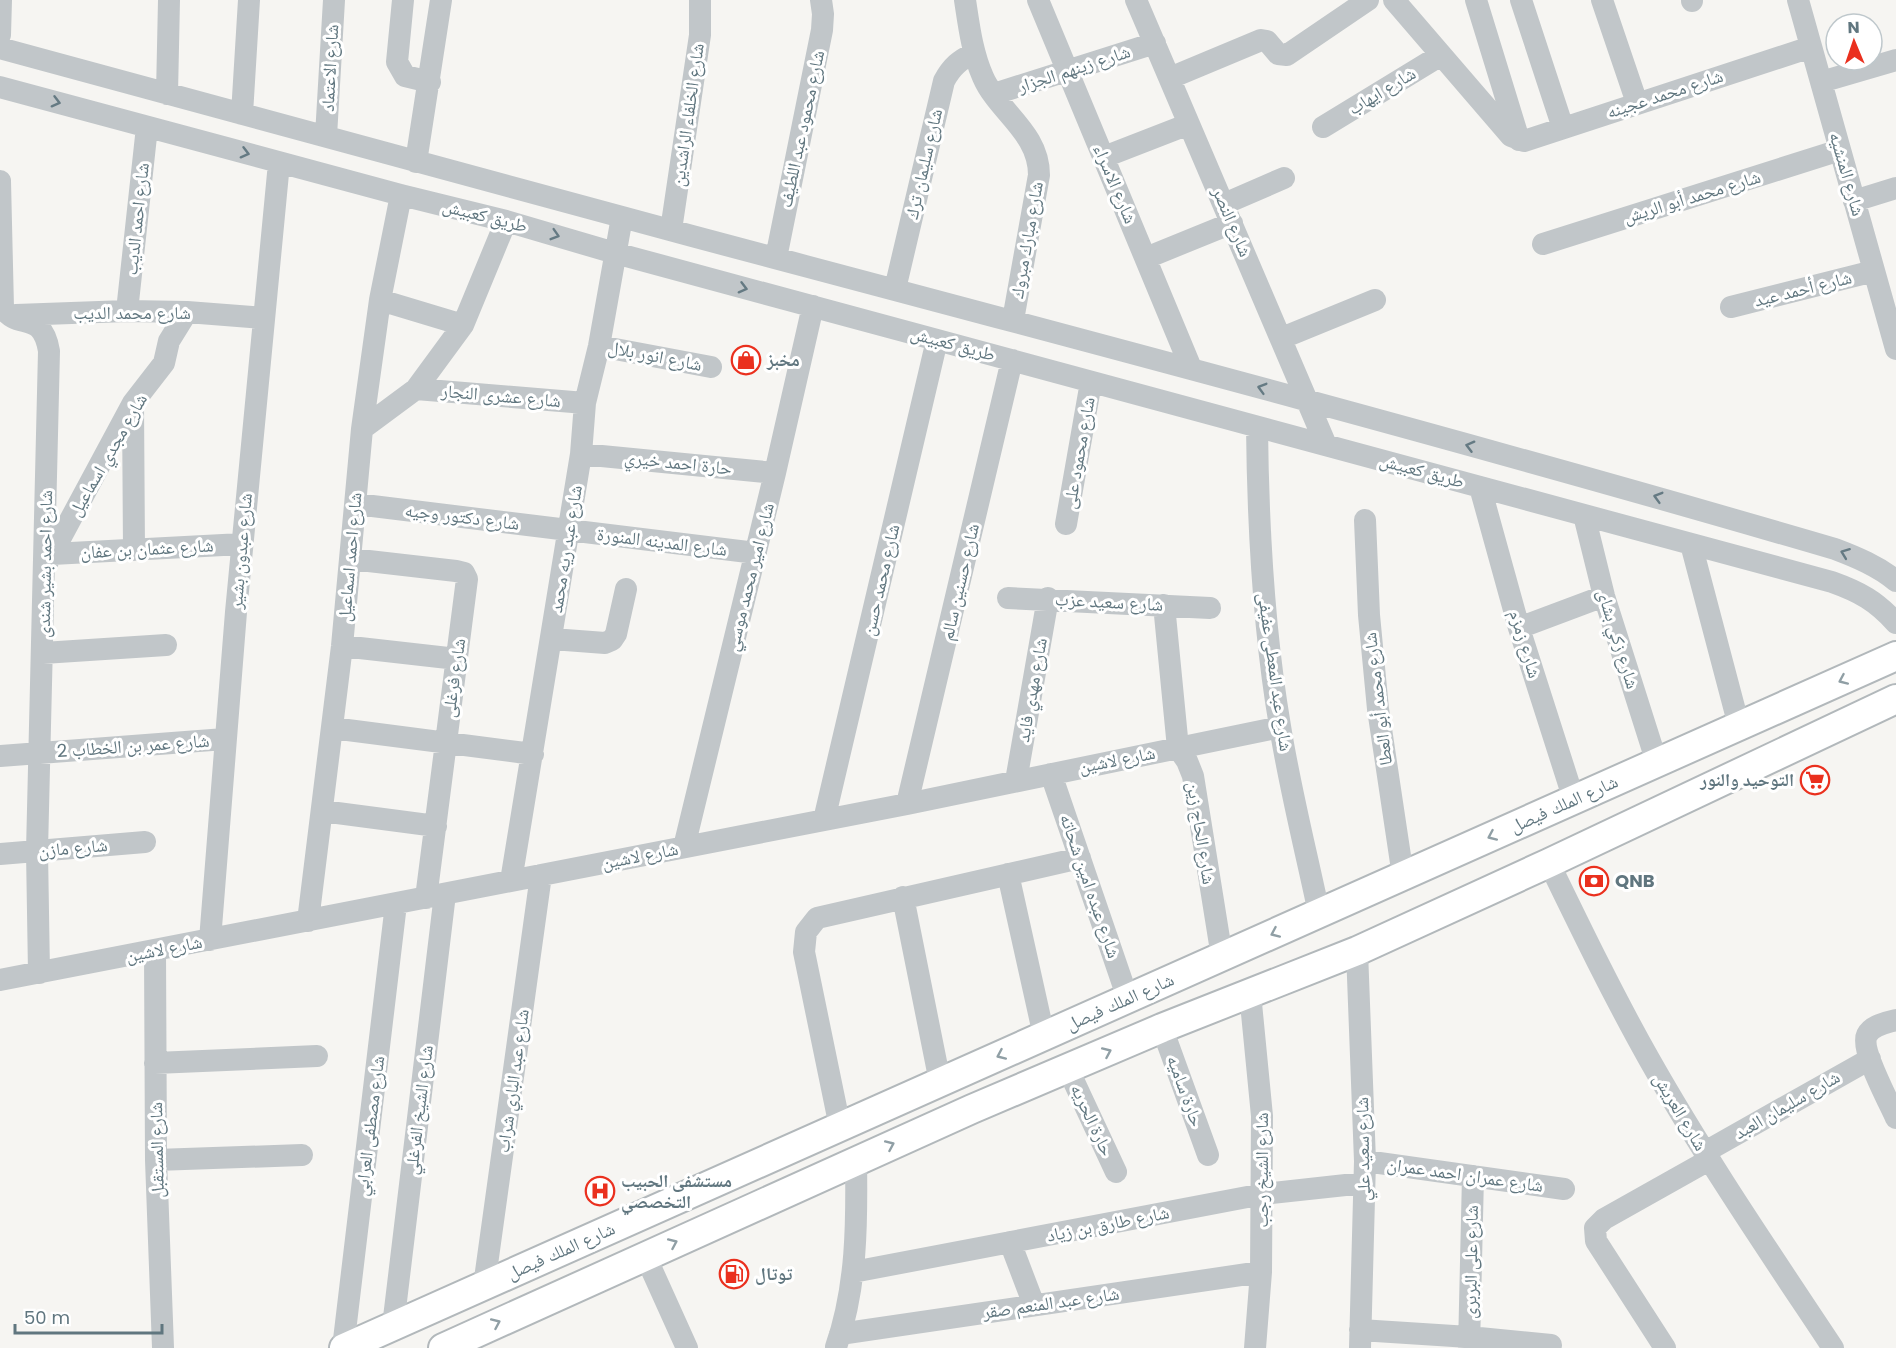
<svg xmlns="http://www.w3.org/2000/svg" width="1896" height="1348" font-family="Poppins,'Noto Naskh Arabic',sans-serif">
  <style>
    .lines { fill: none; stroke-linecap: round; stroke-linejoin: round }
    .major-casing { stroke: #b2b8bb; stroke-width: 32 }
    .minor { stroke: #c1c6c9; stroke-width: 22 }
    .major { stroke: #fff; stroke-width: 28 }
    .oneway { stroke: #657a83 }
    .oneway2 { stroke: #909fa5 }
    .labels { text-anchor: middle; stroke-width: 6; stroke-linejoin: round; paint-order: stroke }
    .street-label { font-size: 18px; fill: #60767f; stroke: #fff }
    .poi-label { font-size: 18px; font-weight: bold; fill: #60767f; stroke: #fff; text-anchor: start }
  </style>
  <rect width="100%" height="100%" fill="#f6f5f2"/>
  <g class="lines">
    <g class="major-casing">
      <path id="major" d="M 344,1348 L 1896,656
        M 443,1348 L 972,1109 L 1162,1028 L 1357,951 L 1549,863 L 1896,699"/>
    </g>
    <path class="minor" d="M 403,0 L 397,62 L 405,76 L 430,82
      M 965,0 C 969,26 972,52 983,77 C 998,112 1039,132 1039,175 L 1013,320
      M 1038,0 L 1191,368
      M 1136,0 L 1326,445
      M 1394,0 L 1511,136 L 1524,141 L 1811,47
      M 1476,0 L 1519,140
      M 1521,0 L 1563,128
      M 1602,0 L 1637,103
      M 1692,0 L 1692,1
      M 1798,0 L 1896,349
      M 0,35 L 1,0
      M 0,48 C 258,118 516,190 775,258 C 1129,352 1483,446 1835,549 C 1856,557 1878,566 1896,581
      M 1170,78 L 1261,40 L 1267,41 L 1278,54 L 1287,55 L 1368,0
      M 1821,82 L 1896,60
      M 0,87 L 401,195 L 506,221 L 615,253 L 1832,582 C 1860,592 1876,601 1896,623
      M 167,94 L 169,0
      M 994,94 L 1155,43
      M 242,114 L 249,0
      M 1323,127 L 1441,55
      M 326,136 L 334,0
      M 1104,157 L 1189,124
      M 416,162 L 441,0
      M 0,181 L 3,308 C 18,331 42,309 49,351 L 37,851 L 39,973
      M 1854,201 L 1896,188
      M 1224,204 L 1284,178
      M 671,230 L 700,35 L 700,0
      M 1543,244 L 1840,150
      M 776,258 L 822,30 L 823,14 L 821,0
      M 1146,258 L 1232,223
      M 895,289 L 944,81 C 952,66 960,60 974,53
      M 380,300 L 463,325
      M 1731,307 L 1874,271
      M 127,311 L 147,127
      M 16,315 L 127,311 L 187,312 L 264,318
      M 1282,338 L 1375,300
      M 599,346 L 711,367
      M 416,389 L 585,403
      M 133,405 L 134,550
      M 1257,427 C 1258,527 1263,627 1280,726 C 1290,789 1306,851 1319,913
      M 362,429 L 416,389 L 463,325 L 506,221
      M 581,454 L 775,473
      M 1480,487 L 1519,628 L 1574,800
      M 356,504 L 756,553
      M 1584,515 L 1604,596 L 1657,763
      M 1365,520 L 1369,615 L 1378,709 L 1403,876
      M 1066,524 L 1091,382
      M 1691,544 L 1739,726
      M 52,554 L 242,544
      M 351,559 L 456,571 L 464,573 L 467,579 L 426,898
      M 47,563 L 133,403 L 164,363 L 169,341 L 187,312
      M 1008,598 L 1210,608
      M 1164,605 L 1178,748 L 1187,761 L 1193,776 L 1222,957
      M 1519,628 L 1604,596
      M 552,639 L 605,643 L 612,640 L 616,634 L 626,589
      M 342,646 L 457,659
      M 43,653 L 166,645
      M 332,728 L 533,754
      M 0,756 L 225,739
      M 1051,774 L 1128,999
      M 1016,781 L 1048,598
      M 907,804 L 1012,360
      M 322,811 L 436,826
      M 824,820 L 937,340
      M 684,847 L 775,473 L 813,306
      M 0,854 L 145,842
      M 1549,863 C 1581,929 1613,995 1649,1059 C 1705,1158 1770,1253 1833,1348
      M 1008,874 L 1044,1036
      M 511,881 L 581,454 L 585,403 L 599,346 L 622,217
      M 903,897 L 940,1082
      M 308,921 L 342,646 L 362,429 L 380,300 L 401,195
      M 210,940 L 236,612 L 279,163
      M 155,951 L 156,1160 L 163,1348
      M 1357,951 L 1365,1161 L 1360,1348
      M 0,980 L 907,804 L 1280,727
      M 1250,993 L 1262,1116 L 1261,1272 L 1255,1348
      M 1896,1020 C 1886,1023 1872,1025 1867,1035 C 1860,1049 1889,1102 1896,1118
      M 1162,1028 L 1208,1155
      M 155,1063 L 317,1056
      M 1068,1069 L 1116,1172
      M 840,1127 L 804,952 L 806,932 L 817,918 L 1080,858
      M 1705,1152 L 1870,1059
      M 156,1160 L 302,1155
      M 1365,1161 L 1564,1189
      M 1010,1242 L 1034,1305
      M 645,1255 L 687,1348
      M 853,1272 L 1263,1194 L 1364,1183
      M 484,1286 L 541,875
      M 393,1326 L 445,894
      M 1360,1330 L 1469,1337 L 1551,1345
      M 840,1334 L 1261,1272
      M 836,1347 C 857,1287 857,1222 856,1160
      M 343,1348 L 396,904
      M 1469,1348 L 1473,1176
      M 1665,1348 L 1596,1241 L 1595,1228 L 1604,1219 L 1709,1160"/>
    <use href="#major" class="major"/>
  </g>
  <defs><path id="oneway-chevron" d="M-2-3.5L2.5 0L-2 3.5" fill="none" stroke-width="1.6" stroke-linecap="round" stroke-linejoin="round" transform="scale(1.5)"/></defs>
  <g class="oneway">
    <use href="#oneway-chevron" transform="translate(56 102) rotate(15)"/>
    <use href="#oneway-chevron" transform="translate(245 153) rotate(15)"/>
    <use href="#oneway-chevron" transform="translate(555 235) rotate(17)"/>
    <use href="#oneway-chevron" transform="translate(743 288) rotate(15)"/>
    <use href="#oneway-chevron" transform="translate(1262 388) rotate(-164)"/>
    <use href="#oneway-chevron" transform="translate(1470 446) rotate(-165)"/>
    <use href="#oneway-chevron" transform="translate(1658 497) rotate(-164)"/>
    <use href="#oneway-chevron" transform="translate(1845 553) rotate(-159)"/>
  </g>
  <g class="oneway2">
    <use href="#oneway-chevron" transform="translate(1843 680) rotate(156)"/>
    <use href="#oneway-chevron" transform="translate(1492 836) rotate(156)"/>
    <use href="#oneway-chevron" transform="translate(1275 933) rotate(156)"/>
    <use href="#oneway-chevron" transform="translate(1107 1052) rotate(-24)"/>
    <use href="#oneway-chevron" transform="translate(1001 1055) rotate(156)"/>
    <use href="#oneway-chevron" transform="translate(890 1145) rotate(-24)"/>
    <use href="#oneway-chevron" transform="translate(673 1243) rotate(-24)"/>
    <use href="#oneway-chevron" transform="translate(496 1323) rotate(-24)"/>
  </g>
  <defs>
    <g id="shop-ring" transform="scale(1.5)"><circle r="9.5" fill="#fff" stroke="#ea301e" stroke-width="1.5"/><path d="M-5-2.5h2.3a2.7 3.5 0 0 1 5.4 0H5L5.5 6h-11ZM-1.5-2.5h3a1.5 2.3 0 0 0-3 0Z" fill="#ea301e"/></g>
    <g id="supermarket-ring" transform="scale(1.5)"><circle r="9.5" fill="#fff" stroke="#ea301e" stroke-width="1.5"/><path d="M-6-5.5h2.5l.6 2H6L4.5 2H-2.5L-4.4-4H-6ZM-1.5 3.2a1.3 1.3 0 1 0 .1 0ZM3 3.2a1.3 1.3 0 1 0 .1 0Z" fill="#ea301e"/></g>
    <g id="bank-ring" transform="scale(1.5)"><circle r="9.5" fill="#fff" stroke="#ea301e" stroke-width="1.5"/><path d="M-6-4H6V4H-6ZM0-2.3a2.3 2.3 0 1 0 0 4.6a2.3 2.3 0 1 0 0-4.6Z" fill="#ea301e"/></g>
    <g id="hospital-ring" transform="scale(1.5)"><circle r="9.5" fill="#fff" stroke="#ea301e" stroke-width="1.5"/><path d="M-5-5h3v3.5h4V-5h3V5h-3V1.5h-4V5h-3Z" fill="#ea301e"/></g>
    <g id="fuel-ring" transform="scale(1.5)"><circle r="9.5" fill="#fff" stroke="#ea301e" stroke-width="1.5"/><path d="M-5.5-6h7V0h2V4h1.3V-2.5L3-4.5l.8-.8L6-3V5H2.5V1h-1V6h-7ZM-4.2-4.7v3.2H.2V-4.7Z" fill="#ea301e"/></g>
  </defs>
  <g fill-rule="evenodd">
    <use href="#shop-ring" x="746" y="360"/>
    <use href="#supermarket-ring" x="1815" y="780"/>
    <use href="#bank-ring" x="1594" y="881"/>
    <use href="#hospital-ring" x="600" y="1191"/>
    <use href="#fuel-ring" x="734" y="1274"/>
  </g>
  <g class="labels">
    <g class="street-label">
      <text transform="translate(330 68) rotate(-87)" y="6">شارع الاعتماد</text>
      <text transform="translate(1074 69) rotate(-18)" y="6">شارع زينهم الجزار</text>
      <text transform="translate(1382 91) rotate(-31)" y="6">شارع ايهاب</text>
      <text transform="translate(1665 94) rotate(-18)" y="6">شارع محمد عجينه</text>
      <text transform="translate(688 115) rotate(-82)" y="6">شارع الخلفاء الراشدين</text>
      <text transform="translate(802 129) rotate(-78)" y="6">شارع محمود عبد اللطيف</text>
      <text transform="translate(924 164) rotate(-77)" y="6">شارع سليمان ترك</text>
      <text transform="translate(1847 174) rotate(74)" y="6">شارع المنشيه</text>
      <text transform="translate(1115 184) rotate(67)" y="6">شارع الاسراء</text>
      <text transform="translate(1692 197) rotate(-17)" y="6">شارع محمد أبو الريش</text>
      <text transform="translate(485 216) rotate(14)" y="6">طريق كعبيش</text>
      <text transform="translate(137 219) rotate(-84)" y="6">شارع احمد الديب</text>
      <text transform="translate(1232 222) rotate(67)" y="6">شارع النصر</text>
      <text transform="translate(1027 240) rotate(-80)" y="6">شارع مبارك مبروك</text>
      <text transform="translate(1803 289) rotate(-14)" y="6">شارع أحمد عيد</text>
      <text x="132" y="319">شارع محمد الديب</text>
      <text transform="translate(953 344) rotate(15)" y="6">طريق كعبيش</text>
      <text transform="translate(655 356) rotate(11)" y="6">شارع انور بلال</text>
      <text transform="translate(501 396) rotate(5)" y="6">شارع عشرى النجار</text>
      <text transform="translate(1079 453) rotate(-80)" y="6">شارع محمود على</text>
      <text transform="translate(108 455) rotate(-60)" y="6">شارع مجدي اسماعيل</text>
      <text transform="translate(678 463) rotate(6)" y="6">حارة احمد خيري</text>
      <text transform="translate(1422 471) rotate(15)" y="6">طريق كعبيش</text>
      <text transform="translate(462 517) rotate(7)" y="6">شارع دكتور وجيه</text>
      <text transform="translate(662 542) rotate(7)" y="6">شارع المدينه المنورة</text>
      <text transform="translate(147 549) rotate(-3)" y="6">شارع عثمان بن عفان</text>
      <text transform="translate(566 549) rotate(-81)" y="6">شارع عبد ريه محمد</text>
      <text transform="translate(241 551) rotate(-85)" y="6">شارع عبدون بشير</text>
      <text transform="translate(350 557) rotate(-85)" y="6">شارع احمد اسماعيل</text>
      <text transform="translate(45 564) rotate(-89)" y="6">شارع احمد بشير شندى</text>
      <text transform="translate(750 577) rotate(-76)" y="6">شارع امير محمد موسي</text>
      <text transform="translate(881 580) rotate(-77)" y="6">شارع محمد حسن</text>
      <text transform="translate(960 582) rotate(-77)" y="6">شارع حسنين سالم</text>
      <text transform="translate(1109 602) rotate(3)" y="6">شارع سعيد عزب</text>
      <text transform="translate(1618 639) rotate(73)" y="6">شارع زكي بشاى</text>
      <text transform="translate(1525 644) rotate(73)" y="6">شارع زمزم</text>
      <text transform="translate(1275 672) rotate(82)" y="6">شارع عبد المعطى عفيفى</text>
      <text transform="translate(454 678) rotate(-82)" y="6">شارع فرغلى</text>
      <text transform="translate(1032 690) rotate(-80)" y="6">شارع مهدي فايد</text>
      <text transform="translate(1378 699) rotate(-97)" y="6">شارع محمد أبو العطا</text>
      <text transform="translate(133 746) rotate(-4)" y="6">شارع عمر بن الخطاب 2</text>
      <text transform="translate(1117 760) rotate(-11)" y="6">شارع لاشين</text>
      <text transform="translate(1564 804) rotate(-24)" y="6">شارع الملك فيصل</text>
      <text transform="translate(1201 833) rotate(81)" y="6">شارع الحاج زين</text>
      <text transform="translate(73 848) rotate(-5)" y="6">شارع مازن</text>
      <text transform="translate(640 856) rotate(-11)" y="6">شارع لاشين</text>
      <text transform="translate(1090 886) rotate(71)" y="6">شارع عبده امين شحاته</text>
      <text transform="translate(164 949) rotate(-11)" y="6">شارع لاشين</text>
      <text transform="translate(1120 1002) rotate(-24)" y="6">شارع الملك فيصل</text>
      <text transform="translate(513 1081) rotate(-82)" y="6">شارع عبد الباري شراب</text>
      <text transform="translate(1185 1091) rotate(70)" y="6">حارة ساميه</text>
      <text transform="translate(1787 1105) rotate(-30)" y="6">شارع سليمان العبد</text>
      <text transform="translate(419 1110) rotate(-83)" y="6">شارع الشيخ الفرغلي</text>
      <text transform="translate(1680 1112) rotate(59)" y="6">شارع العريش</text>
      <text transform="translate(1092 1120) rotate(65)" y="6">حارة الحريه</text>
      <text transform="translate(370 1126) rotate(-83)" y="6">شارع مصطفى العرابي</text>
      <text transform="translate(1363 1149) rotate(-91)" y="6">شارع سعيد علي</text>
      <text transform="translate(157 1150) rotate(-91)" y="6">شارع المستقبل</text>
      <text transform="translate(1262 1170) rotate(-90)" y="6">شارع الشيخ رجب</text>
      <text transform="translate(1465 1175) rotate(8)" y="6">شارع عمران احمد عمران</text>
      <text transform="translate(1108 1224) rotate(-11)" y="6">شارع طارق بن زياد</text>
      <text transform="translate(561 1251) rotate(-24)" y="6">شارع الملك فيصل</text>
      <text transform="translate(1471 1262) rotate(-89)" y="6">شارع على البربرى</text>
      <text transform="translate(1051 1303) rotate(-8)" y="6">شارع عبد المنعم صقر</text>
    </g>
    <g class="poi-label">
      <text x="767" y="366">مخبز</text>
      <text x="1794" y="786" text-anchor="end">التوحيد والنور</text>
      <text x="1615" y="887">QNB</text>
      <text x="621" y="1187">مستشفى الحبيب<tspan x="621" dy="21">التخصصي</tspan></text>
      <text x="755" y="1280">توتال</text>
    </g>
  </g>
  <g transform="translate(1854 42) rotate(358)"><circle r="28" fill="#ffffff" stroke="#bfc8cc" stroke-width="1.5"/>
  <path d="M0-4.5L10 22L0 15L-10 22Z" fill="#ea301e"/>
  <text y="-9" font-size="16" font-weight="bold" text-anchor="middle" fill="#60767f">N</text>
  </g>
  <path d="M15 1324v9h147v-9" fill="none" stroke="#60767f" stroke-width="3"/>
  <text x="24" y="1324" font-size="18" fill="#60767f" stroke="#ffffff" stroke-width="4.5" paint-order="stroke">50 m</text>
</svg>
